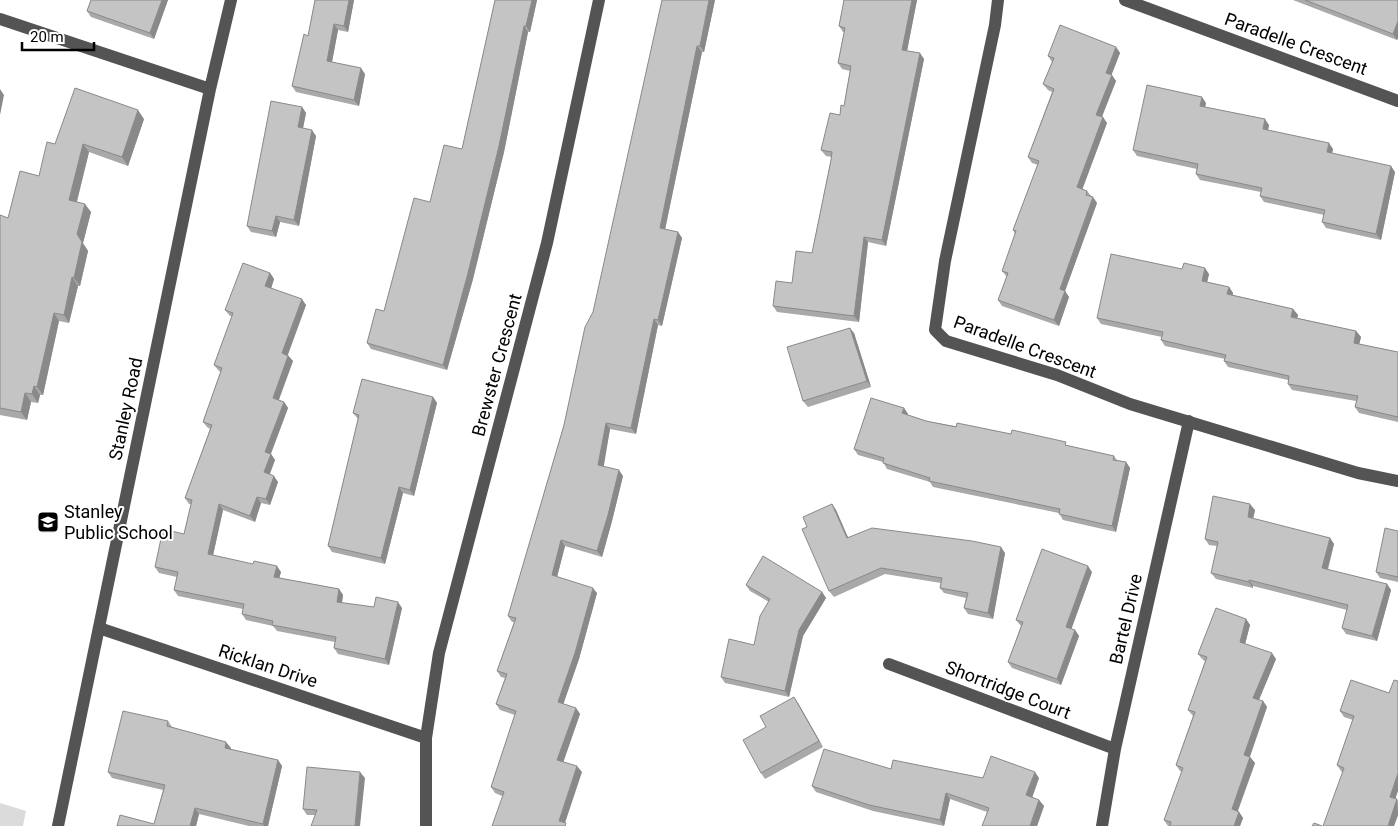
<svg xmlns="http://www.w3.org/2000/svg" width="1398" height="826" font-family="Roboto,sans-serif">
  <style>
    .green { fill: #dbdbdb }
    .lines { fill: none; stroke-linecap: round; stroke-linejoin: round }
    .minor { stroke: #545454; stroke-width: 12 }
    .wall { fill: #a9a9a9 }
    .shaded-wall { fill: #898989 }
    .building { fill: #c4c4c4; stroke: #898989 }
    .labels { text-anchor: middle; stroke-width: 4; stroke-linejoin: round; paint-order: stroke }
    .street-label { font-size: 18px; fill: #000; stroke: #fff }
    .poi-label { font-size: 18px; fill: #000; stroke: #fff; text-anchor: start }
  </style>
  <rect width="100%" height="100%" fill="#fff"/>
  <path class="green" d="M 0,803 L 26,811 L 23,826 L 0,826 Z"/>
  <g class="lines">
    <path class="minor" d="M 998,0 L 995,25 L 945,261 L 935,330 L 946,341 L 1057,375 L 1130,404 L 1358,473 L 1398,481
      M 1125,0 L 1398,101
      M 0,19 L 210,89
      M 99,628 L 426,738
      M 889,664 L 1115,749
      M 58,826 L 210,89 L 231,0
      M 426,826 L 426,738 L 439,653 L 547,243 L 599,0
      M 1102,826 L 1115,749 L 1189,421"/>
  </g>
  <path class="wall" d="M 91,0 L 168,0 L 154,39 L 91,17 L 87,11 Z
    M 315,0 L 354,0 L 348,32 L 338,30 L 332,62 L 365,74 L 359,106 L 296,92 L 292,86 L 308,36 Z
    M 495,0 L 537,0 L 530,32 L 528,32 L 504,152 L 473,279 L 447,370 L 371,349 L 367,343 L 384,311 L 430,202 L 462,149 Z
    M 715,0 L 704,52 L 702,52 L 665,230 L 678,232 L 682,238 L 662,326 L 658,325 L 636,434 L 610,429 L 603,466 L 623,476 L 612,521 L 602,557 L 565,546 L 557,577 L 597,593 L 579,659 L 563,704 L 576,708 L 580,714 L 563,762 L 582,772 L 502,796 L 495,793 L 491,787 L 515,715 L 500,710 L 496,704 L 505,678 L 501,677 L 497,671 L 514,622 L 512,622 L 508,616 L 564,425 L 593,312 Z
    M 844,0 L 917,0 L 907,51 L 924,59 L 886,246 L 868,242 L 859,322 L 777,312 L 773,306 L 792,283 L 812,253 L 831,160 L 832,157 L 826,156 L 821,150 L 844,106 L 850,71 L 842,69 L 838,63 L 844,32 L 843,32 L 839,26 Z
    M 1293,0 L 1398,0 L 1398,38 L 1397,40 Z
    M 1116,47 L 1120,53 L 1111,75 L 1116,81 L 1102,117 L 1107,123 L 1082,189 L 1087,191 L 1097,203 L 1065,291 L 1069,297 L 1059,326 L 1002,306 L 998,300 L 1007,277 L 1002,271 L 1015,234 L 1013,230 L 1038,165 L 1032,163 L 1028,157 L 1052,92 L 1048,90 L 1043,84 L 1052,62 L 1048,56 Z
    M 1206,103 L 1205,107 L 1269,125 L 1268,130 L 1333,149 L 1332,154 L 1395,172 L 1381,240 L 1326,228 L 1322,222 L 1324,215 L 1264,202 L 1260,196 L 1261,192 L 1200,180 L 1196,174 L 1197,169 L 1137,156 L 1133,150 Z
    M 302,107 L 306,113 L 303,128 L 316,136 L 299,226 L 280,222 L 276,237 L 251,232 L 247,226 Z
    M 144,119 L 128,166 L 89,152 L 77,202 L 91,212 L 83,243 L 88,251 L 80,286 L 78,286 L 69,323 L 59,321 L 43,395 L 40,395 L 38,403 L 31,402 L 27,420 L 0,415 L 0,215 L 8,218 L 39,176 L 55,144 Z
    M 1182,269 L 1209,274 L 1207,282 L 1229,287 L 1233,293 L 1233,295 L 1293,309 L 1298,315 L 1297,318 L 1356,331 L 1361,337 L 1359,344 L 1398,352 L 1398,422 L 1359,413 L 1355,407 L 1356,401 L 1292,390 L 1288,384 L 1288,380 L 1228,367 L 1224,361 L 1225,359 L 1165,346 L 1161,340 L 1162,337 L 1101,324 L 1097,318 Z
    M 270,273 L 274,279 L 271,288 L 306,305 L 288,355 L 293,361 L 279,400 L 284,402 L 288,408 L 271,454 L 275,460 L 270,474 L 278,482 L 270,505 L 261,503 L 255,522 L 223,510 L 213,555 L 281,572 L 279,578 L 339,589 L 343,595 L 342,603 L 374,607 L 402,608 L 389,665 L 338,654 L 334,648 L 335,642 L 277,631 L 273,626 L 246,620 L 242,614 L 243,609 L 178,596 L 174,590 L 177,577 L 159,573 L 155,567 L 184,534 L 191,504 L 189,504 L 185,498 L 210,429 L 207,427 L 203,422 L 221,372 L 219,371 L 214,365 L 232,316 L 230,316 L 225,310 Z
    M 854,333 L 871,387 L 808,407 L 803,401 Z
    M 433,397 L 437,403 L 414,496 L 403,493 L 385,564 L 332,552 L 328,546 L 358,419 L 353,413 Z
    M 904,408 L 908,414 L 907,415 L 926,421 L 1069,446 L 1114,456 L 1117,460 L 1126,462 L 1130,468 L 1116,532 L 1063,520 L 1059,513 L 933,487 L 930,482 L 887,469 L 883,462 L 858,455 L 854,449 Z
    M 832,504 L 836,510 L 848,538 L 1005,553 L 993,619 L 968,614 L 964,608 L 966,598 L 944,593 L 940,588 L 941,583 L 885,574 L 834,597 L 829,591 L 807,527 Z
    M 1255,510 L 1253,519 L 1330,538 L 1334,544 L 1328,570 L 1387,584 L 1391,590 L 1377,641 L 1346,634 L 1342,628 L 1347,610 L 1253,586 L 1253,588 L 1216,579 L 1211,573 L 1217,546 L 1209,545 L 1205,539 Z
    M 1398,531 L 1398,582 L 1380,578 L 1376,572 Z
    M 1092,572 L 1071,629 L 1075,630 L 1079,636 L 1061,685 L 1012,668 L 1008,662 L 1021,626 L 1016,620 Z
    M 746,585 L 822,592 L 826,598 L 803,636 L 789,697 L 725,683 L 721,677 L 754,645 L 769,602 L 750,591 Z
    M 1246,619 L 1250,625 L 1245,644 L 1276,659 L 1259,700 L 1263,701 L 1267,707 L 1250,757 L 1255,763 L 1238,811 L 1239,812 L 1243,818 L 1240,826 L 1168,826 L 1164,820 L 1182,772 L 1180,771 L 1176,765 L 1193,716 L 1188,710 L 1205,661 L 1203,660 L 1198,654 Z
    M 1351,680 L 1395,799 L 1398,800 L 1398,815 L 1394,826 L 1341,771 L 1337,765 L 1353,720 L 1344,717 L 1340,711 Z
    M 798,703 L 823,747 L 765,779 L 761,773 L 766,727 Z
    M 168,721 L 172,727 L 231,748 L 230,749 L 278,760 L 282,766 L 268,826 L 249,826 L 199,814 L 196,826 L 117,826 L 154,824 L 163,790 L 112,778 L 108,772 Z
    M 891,769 L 983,778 L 1039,778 L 1032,797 L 1039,800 L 1044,806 L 1037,826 L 982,826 L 987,812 L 950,799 L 944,826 L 873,811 L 816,792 L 812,786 Z
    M 365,778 L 315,815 L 307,815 L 303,809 Z"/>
  <path class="shaded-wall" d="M 162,0 L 168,0 L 154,39 L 150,33 Z
    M 349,0 L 354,0 L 348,32 L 344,26 Z
    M 532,0 L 537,0 L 530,32 L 526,26 Z
    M 709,0 L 715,0 L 704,52 L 700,46 Z
    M 912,0 L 917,0 L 906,56 L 902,50 Z
    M 1398,21 L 1398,38 L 1397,40 L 1393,34 Z
    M 334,24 L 338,30 L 331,67 L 327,61 Z
    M 524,26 L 528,32 L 504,152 L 473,279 L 447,370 L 443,365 Z
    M 697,46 L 702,52 L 664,234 L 660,228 Z
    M 1116,47 L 1120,53 L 1110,79 L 1106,73 Z
    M 920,53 L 924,59 L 886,246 L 882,240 Z
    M 361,68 L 365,74 L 359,106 L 354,100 Z
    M 1112,75 L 1116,81 L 1100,121 L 1096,115 Z
    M 0,89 L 4,95 L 0,115 Z
    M 1202,97 L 1206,103 L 1204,112 L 1200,106 Z
    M 302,107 L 306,113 L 302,133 L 298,127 Z
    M 138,110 L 144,119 L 128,166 L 122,157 Z
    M 1103,117 L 1107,123 L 1081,193 L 1077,187 Z
    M 1265,119 L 1269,125 L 1267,135 L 1263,129 Z
    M 312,130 L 316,136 L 299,226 L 294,220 Z
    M 1329,143 L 1333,149 L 1331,158 L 1327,152 Z
    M 83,144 L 89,152 L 75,208 L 69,200 Z
    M 1391,166 L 1395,172 L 1381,240 L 1376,234 Z
    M 1093,197 L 1097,203 L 1065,291 L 1069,297 L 1059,326 L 1054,320 L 1060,289 Z
    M 85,204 L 91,212 L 83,243 L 77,234 Z
    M 276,216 L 280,222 L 276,237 L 272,231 Z
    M 678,232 L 682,238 L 662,326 L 658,320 Z
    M 864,237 L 868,242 L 859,322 L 854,316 Z
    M 82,242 L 88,251 L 80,286 L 74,278 Z
    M 1205,268 L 1209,274 L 1206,287 L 1202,281 Z
    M 270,273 L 274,279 L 270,292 L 265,286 Z
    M 72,277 L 78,286 L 69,323 L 64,315 Z
    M 1229,287 L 1233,293 L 1232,300 L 1227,294 Z
    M 302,299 L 306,305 L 286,359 L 282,353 Z
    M 1293,309 L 1298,315 L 1296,323 L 1291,317 Z
    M 54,313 L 59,321 L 43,395 L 37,387 Z
    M 654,319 L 658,325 L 636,434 L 631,428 Z
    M 850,328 L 854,333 L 871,387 L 867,381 Z
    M 1356,331 L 1361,337 L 1358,349 L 1354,343 Z
    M 288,356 L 293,361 L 277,404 L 273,398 Z
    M 34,386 L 40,395 L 38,403 L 32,394 Z
    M 25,393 L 31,402 L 27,420 L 21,412 Z
    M 433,397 L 437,403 L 414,496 L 410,490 Z
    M 284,402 L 288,408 L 269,458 L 265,452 Z
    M 904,408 L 908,414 L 906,419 L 902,413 Z
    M 606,423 L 610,429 L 603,471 L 598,465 Z
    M 271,454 L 275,460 L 268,478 L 264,472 Z
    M 1126,462 L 1130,468 L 1116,532 L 1112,526 Z
    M 619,470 L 623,476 L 612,521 L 602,557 L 597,551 Z
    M 274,476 L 278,482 L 270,505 L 266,499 Z
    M 399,487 L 403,493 L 385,564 L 381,558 Z
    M 257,497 L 261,503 L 255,522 L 250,516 Z
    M 219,504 L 223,510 L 212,560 L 208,554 Z
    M 832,504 L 836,510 L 851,544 L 847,538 Z
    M 1250,504 L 1255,510 L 1252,523 L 1248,517 Z
    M 1330,538 L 1334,544 L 1326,574 L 1322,568 Z
    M 561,540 L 565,546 L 556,581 L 552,575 Z
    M 1001,547 L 1005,553 L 993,619 L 988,613 Z
    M 277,566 L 281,572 L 278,583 L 274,577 Z
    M 1088,566 L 1092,572 L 1070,633 L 1066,627 Z
    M 1249,580 L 1253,586 L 1253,588 L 1249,582 Z
    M 1387,584 L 1391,590 L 1377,641 L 1372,636 Z
    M 593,588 L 597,593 L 579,659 L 562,708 L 558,702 Z
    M 339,589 L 343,595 L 341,608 L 337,602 Z
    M 822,592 L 826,598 L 803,636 L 789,697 L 785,691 L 799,630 Z
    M 398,602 L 402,608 L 389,665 L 385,659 Z
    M 1246,619 L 1250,625 L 1244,648 L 1240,642 Z
    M 1075,630 L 1079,636 L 1061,685 L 1057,679 Z
    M 1272,653 L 1276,659 L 1257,704 L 1253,698 Z
    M 794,697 L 798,703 L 823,747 L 819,741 Z
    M 1263,701 L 1267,707 L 1248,761 L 1244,755 Z
    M 576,708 L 580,714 L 562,766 L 557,760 Z
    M 226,742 L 231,748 L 229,754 L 225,748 Z
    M 1250,757 L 1255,763 L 1236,815 L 1232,809 Z
    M 278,760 L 282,766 L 268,826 L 264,826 L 263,824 Z
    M 577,766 L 582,772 L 564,826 L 559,821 Z
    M 360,772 L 365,778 L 360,826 L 355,826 Z
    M 1035,772 L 1039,778 L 1031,801 L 1026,795 Z
    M 1398,773 L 1398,791 L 1394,803 L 1390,797 Z
    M 946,793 L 950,799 L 944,826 L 940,820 Z
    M 1397,799 L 1398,815 L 1394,826 L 1388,826 Z
    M 1039,800 L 1044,806 L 1037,826 L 1030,826 Z
    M 195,808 L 199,814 L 196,826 L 190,826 Z
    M 1239,812 L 1243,818 L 1240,826 L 1234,826 Z"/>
  <path class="building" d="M 91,0 L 162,0 L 150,33 L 87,11 Z
    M 315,0 L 349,0 L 344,26 L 334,24 L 327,61 L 361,68 L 354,100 L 292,86 L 304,34 L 308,36 Z
    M 495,0 L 532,0 L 526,26 L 524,26 L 499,146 L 468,273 L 443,365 L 367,343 L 376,309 L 384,311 L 414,198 L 430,202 L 444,145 L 462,149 Z
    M 662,0 L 709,0 L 700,46 L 697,46 L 660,228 L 678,232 L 658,320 L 654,319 L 631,428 L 606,423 L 598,465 L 619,470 L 608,515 L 597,551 L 561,540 L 552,575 L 593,588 L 575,653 L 558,702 L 576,708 L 557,760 L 577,766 L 559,821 L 566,823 L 565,826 L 492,826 L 504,792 L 491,787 L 516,711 L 496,704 L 507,674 L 497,671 L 516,618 L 508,616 L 564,425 L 585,327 L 593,312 Z
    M 844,0 L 912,0 L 902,50 L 920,53 L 882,240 L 864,237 L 854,316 L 773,306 L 776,281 L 792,283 L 796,251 L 812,253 L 831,160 L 832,152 L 821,150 L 830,113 L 840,115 L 841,105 L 844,106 L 851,66 L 838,63 L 845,28 L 839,26 Z
    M 1305,0 L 1398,0 L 1398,21 L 1393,34 Z
    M 1060,25 L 1116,47 L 1106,73 L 1112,75 L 1096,115 L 1103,117 L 1077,187 L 1087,191 L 1086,195 L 1093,197 L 1060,289 L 1065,291 L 1054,320 L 998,300 L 1008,273 L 1002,271 L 1016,231 L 1013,230 L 1039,161 L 1028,157 L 1054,89 L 1043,84 L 1054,58 L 1048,56 Z
    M 1147,85 L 1202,97 L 1200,106 L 1265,119 L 1263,129 L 1329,143 L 1327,152 L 1391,166 L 1376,234 L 1322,222 L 1325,210 L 1260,196 L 1262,188 L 1196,174 L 1198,164 L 1133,150 Z
    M 75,88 L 138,110 L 122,157 L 83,144 L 69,200 L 85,204 L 77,234 L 82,242 L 74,278 L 72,277 L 64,315 L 54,313 L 37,387 L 34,386 L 32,394 L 25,393 L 21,412 L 0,408 L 0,215 L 8,218 L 20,171 L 39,176 L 47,142 L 55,144 Z
    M 271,101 L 302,107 L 298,127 L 312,130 L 294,220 L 276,216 L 272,231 L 247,226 Z
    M 1111,254 L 1182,269 L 1184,263 L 1205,268 L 1202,281 L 1229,287 L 1227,294 L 1293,309 L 1291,317 L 1356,331 L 1354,343 L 1398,352 L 1398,417 L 1355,407 L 1358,396 L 1288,384 L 1289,376 L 1224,361 L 1226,355 L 1161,340 L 1163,332 L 1097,318 Z
    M 243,263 L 270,273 L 265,286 L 302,299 L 282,353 L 288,356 L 273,398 L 284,402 L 265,452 L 271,454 L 264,472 L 274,476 L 266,499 L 257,497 L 250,516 L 219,504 L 208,554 L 253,564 L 254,561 L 277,566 L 274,577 L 339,589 L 337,602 L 374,607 L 376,597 L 398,602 L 385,659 L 334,648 L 336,637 L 272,625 L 273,621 L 242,614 L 244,604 L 174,590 L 178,572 L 155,567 L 163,529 L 184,534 L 192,500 L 185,498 L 212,425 L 203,422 L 222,368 L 214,365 L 233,313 L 225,310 Z
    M 850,328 L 867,381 L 803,401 L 787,347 Z
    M 362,379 L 433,397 L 410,490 L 399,487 L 381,558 L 328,546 L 359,415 L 353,413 Z
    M 871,398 L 904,408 L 902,413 L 926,421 L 956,427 L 957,423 L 1011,434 L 1012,430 L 1066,442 L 1065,445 L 1114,456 L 1113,460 L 1126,462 L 1112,526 L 1059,514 L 1060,509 L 929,481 L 930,478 L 883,463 L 884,458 L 854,449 Z
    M 1213,496 L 1250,504 L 1248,517 L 1330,538 L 1322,568 L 1387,584 L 1372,636 L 1342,628 L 1348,605 L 1249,580 L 1249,582 L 1211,573 L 1218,542 L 1205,539 Z
    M 832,504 L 847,538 L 872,528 L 972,541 L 1001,547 L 988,613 L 964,608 L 968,593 L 940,588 L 942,578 L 881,568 L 829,591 L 802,529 L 807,527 L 803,517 Z
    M 1385,528 L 1398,531 L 1398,577 L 1376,572 Z
    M 1042,549 L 1088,566 L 1066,627 L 1075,630 L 1057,679 L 1008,662 L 1023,622 L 1016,620 Z
    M 763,556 L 822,592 L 799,630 L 785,691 L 721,677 L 729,639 L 754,645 L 760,616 L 770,599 L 746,585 Z
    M 1216,608 L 1246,619 L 1240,642 L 1272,653 L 1253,698 L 1263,701 L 1244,755 L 1250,757 L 1232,809 L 1239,812 L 1234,826 L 1170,826 L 1171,822 L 1164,820 L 1183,768 L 1176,765 L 1195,712 L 1188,710 L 1207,657 L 1198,654 Z
    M 1351,680 L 1389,693 L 1394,680 L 1398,681 L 1398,773 L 1390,797 L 1397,799 L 1388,826 L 1323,826 L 1344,768 L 1337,765 L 1354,716 L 1340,711 Z
    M 794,697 L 819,741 L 761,773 L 743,740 L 766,727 L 760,716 Z
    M 123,711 L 168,721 L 167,726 L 226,742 L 225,748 L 278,760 L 263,824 L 195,808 L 190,826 L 117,826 L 120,815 L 154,824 L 165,785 L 108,772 Z
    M 824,749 L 891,769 L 893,760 L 983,778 L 991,756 L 1035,772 L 1026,795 L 1039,800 L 1030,826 L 982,826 L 989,808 L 946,793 L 940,820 L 869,805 L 812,786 Z
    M 307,767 L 360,772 L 355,826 L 311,826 L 317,810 L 303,809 Z
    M 1314,823 L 1322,826 L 1312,826 Z"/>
  <defs>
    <g id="school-square" transform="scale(1.125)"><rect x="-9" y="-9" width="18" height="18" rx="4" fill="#000" stroke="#fff"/><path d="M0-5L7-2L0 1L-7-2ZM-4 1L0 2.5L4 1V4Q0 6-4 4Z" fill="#fff"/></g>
  </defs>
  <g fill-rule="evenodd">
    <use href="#school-square" x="48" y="522"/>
  </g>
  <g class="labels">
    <g class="street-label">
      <text transform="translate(1296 44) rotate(20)" y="6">Paradelle Crescent</text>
      <text transform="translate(1025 347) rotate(20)" y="6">Paradelle Crescent</text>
      <text transform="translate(497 365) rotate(-75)" y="6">Brewster Crescent</text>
      <text transform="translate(126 409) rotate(-78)" y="6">Stanley Road</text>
      <text transform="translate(1126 619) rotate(-77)" y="6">Bartel Drive</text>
      <text transform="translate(268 666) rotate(18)" y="6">Ricklan Drive</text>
      <text transform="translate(1008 690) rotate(21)" y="6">Shortridge Court</text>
    </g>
    <g class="poi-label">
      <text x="64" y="518">Stanley<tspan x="64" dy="21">Public School</tspan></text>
    </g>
  </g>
  <path d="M22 42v8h72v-8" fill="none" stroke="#000000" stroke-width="2.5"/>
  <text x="30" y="42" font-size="15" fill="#000000" stroke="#ffffff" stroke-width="4" paint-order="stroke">20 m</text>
</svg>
